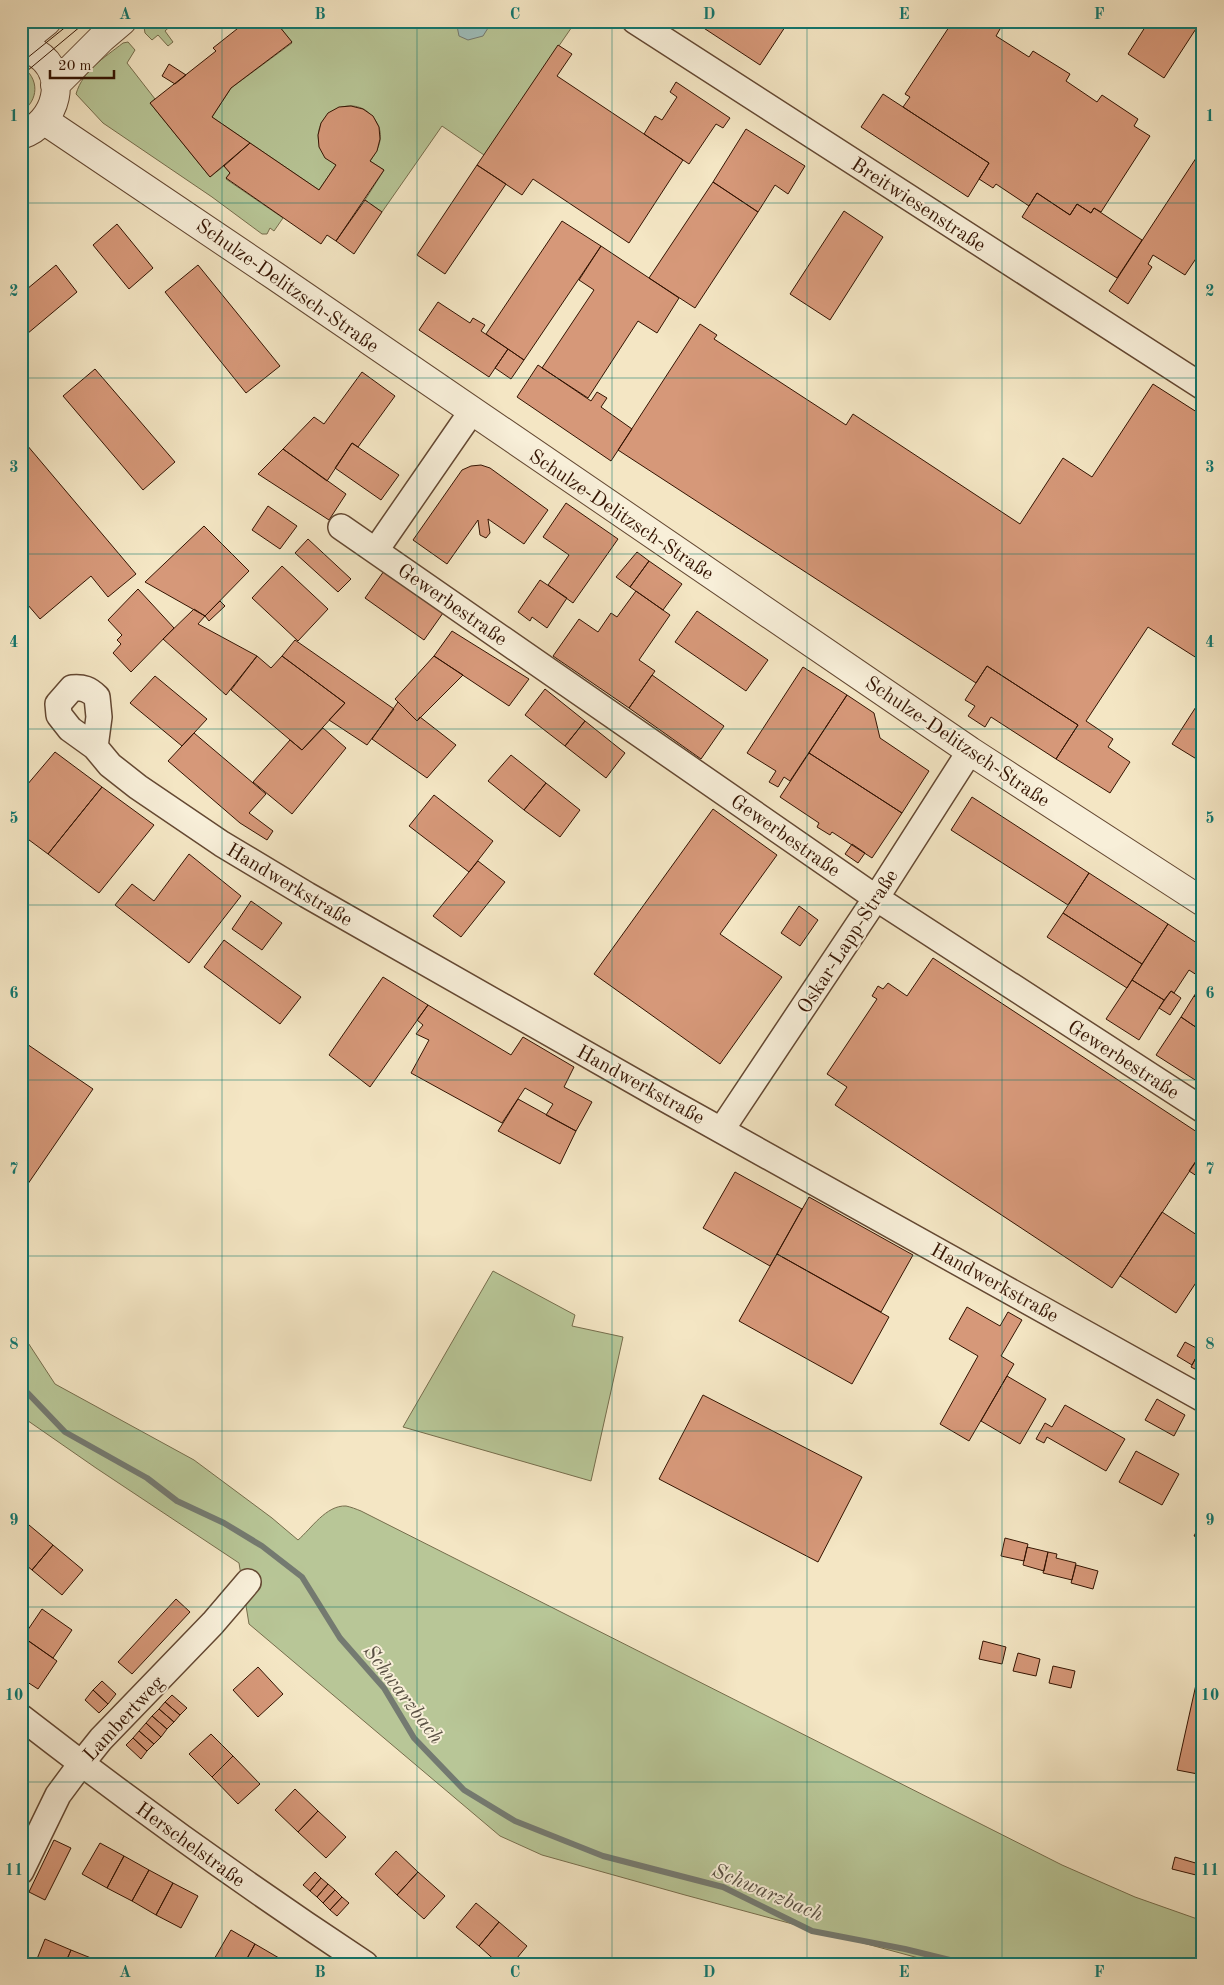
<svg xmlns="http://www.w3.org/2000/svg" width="1224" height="1985" font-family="'Old Standard TT',serif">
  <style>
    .green { fill: #b8c697; stroke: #766d4c }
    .water { fill: #9ebebb; stroke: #747a71 }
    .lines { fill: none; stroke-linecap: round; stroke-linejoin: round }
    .stream { stroke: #747a71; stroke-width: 6 }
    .building { fill: #d69879; stroke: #341402 }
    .minor-casing { stroke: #644832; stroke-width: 28 }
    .tertiary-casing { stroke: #644832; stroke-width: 30 }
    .minor { stroke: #f8efd9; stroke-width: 25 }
    .tertiary { stroke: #f8efd9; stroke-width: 28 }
    .tram { stroke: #341402; stroke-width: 1 }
    .grid { fill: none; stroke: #0f766e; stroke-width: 1; stroke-opacity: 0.55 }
    .labels { text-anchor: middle; stroke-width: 4; stroke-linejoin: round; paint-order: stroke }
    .street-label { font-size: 20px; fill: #341402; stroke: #f8efd9 }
    .water-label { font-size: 21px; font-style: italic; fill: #595043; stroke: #f8efd9 }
    .neatline { fill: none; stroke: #0f766e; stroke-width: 2 }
    .grid-label { font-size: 16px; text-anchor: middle; font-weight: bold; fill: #0f766e }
  </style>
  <rect width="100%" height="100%" fill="#f4e6c4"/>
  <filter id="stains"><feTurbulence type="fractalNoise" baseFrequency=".004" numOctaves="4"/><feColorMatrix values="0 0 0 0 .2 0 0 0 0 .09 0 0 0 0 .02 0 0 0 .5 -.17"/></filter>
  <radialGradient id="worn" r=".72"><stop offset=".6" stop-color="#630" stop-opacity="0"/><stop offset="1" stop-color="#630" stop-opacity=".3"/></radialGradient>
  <path class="green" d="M 151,21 L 176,21 L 165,31 L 173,42 L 168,46 L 158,35 L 152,40 L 145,33 L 144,27 Z
    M 275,21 L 576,21 L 484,155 L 442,126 L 382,212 L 365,200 L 384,170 L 370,161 C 378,150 384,138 378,125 C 355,78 286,128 336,165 L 319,190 L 212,117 L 231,88 L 292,43 Z
    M 128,42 L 135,50 L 127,63 L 155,99 L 150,103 L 210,177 L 224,166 L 230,173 L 226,179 L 283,218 L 274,231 L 270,228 L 267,234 L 262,234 L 212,197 L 103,123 L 76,94 C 83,70 104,58 123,43 Z
    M 21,66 C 40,78 39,101 21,112 Z
    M 493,1271 L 575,1315 L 572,1326 L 623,1337 L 591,1481 L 403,1427 Z
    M 21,1332 L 55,1384 L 194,1460 L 272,1518 L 298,1540 C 311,1529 326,1505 346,1506 C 351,1507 356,1509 361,1511 L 1062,1865 L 1135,1897 L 1203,1921 L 1203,1964 L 941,1964 L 685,1895 L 542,1855 L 500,1836 L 249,1624 L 239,1563 L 96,1468 L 21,1416 Z"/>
  <path class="water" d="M 456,21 L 485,21 L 488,28 L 483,36 L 468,40 L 459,36 Z"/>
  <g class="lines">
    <path class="stream" d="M 21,1386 L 65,1432 L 147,1478 L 177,1501 L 224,1523 L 262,1546 L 302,1577 L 340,1638 L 384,1688 L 414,1738 L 464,1790 L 515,1821 L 603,1856 L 723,1887 L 812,1931 L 905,1949 L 966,1964"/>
  </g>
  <path class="building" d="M 247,21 L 275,21 L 292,42 L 231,88 L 212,117 L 250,143 L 210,177 L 150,103 L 216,51 L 213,48 Z
    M 693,21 L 789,21 L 760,65 Z
    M 953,21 L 988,21 L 1000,29 L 996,36 L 1029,57 L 1033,51 L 1070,74 L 1066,81 L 1097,102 L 1102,95 L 1138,119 L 1134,126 L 1150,136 L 1101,212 L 1094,208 L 1091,213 L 1077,204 L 1070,215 L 1037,193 L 1029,206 L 996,184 L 993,188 L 979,179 L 989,163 L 903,107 L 910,97 L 905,94 Z
    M 1149,21 L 1201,21 L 1164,78 L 1128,54 Z
    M 558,45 L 572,54 L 557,76 L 683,160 L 629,243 L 533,179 L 522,195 L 477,165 Z
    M 169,64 L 186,75 L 175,84 L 162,76 Z
    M 676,82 L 730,118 L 723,128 L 716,124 L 689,164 L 644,134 L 655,116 L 662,120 L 677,97 L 670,92 Z
    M 883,94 L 989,163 L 968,197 L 861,127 Z
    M 351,106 L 363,109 L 373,116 L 379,127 L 380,139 L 377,151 L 370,161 L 384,170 L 336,241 L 327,235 L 321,244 L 226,178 L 230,173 L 224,166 L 250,143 L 319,190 L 336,165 L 325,158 L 319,147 L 318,135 L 321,123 L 328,113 L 339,107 Z
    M 746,129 L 805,166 L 788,194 L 775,185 L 758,212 L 713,182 Z
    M 1202,149 L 1203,248 L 1185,275 L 1153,255 L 1148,264 L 1152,267 L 1128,304 L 1109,291 Z
    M 477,165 L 506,184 L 445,274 L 417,255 Z
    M 713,182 L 758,212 L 695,308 L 649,278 Z
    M 1037,193 L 1070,215 L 1077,204 L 1091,213 L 1094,208 L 1142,240 L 1117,278 L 1022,217 Z
    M 365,200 L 382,212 L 354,254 L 336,241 Z
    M 844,211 L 883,237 L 830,320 L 790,294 Z
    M 562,221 L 601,246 L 524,360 L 486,334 Z
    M 117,224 L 153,268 L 129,289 L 93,245 Z
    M 601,246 L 679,298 L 657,333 L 638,321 L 588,398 L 542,368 L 594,290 L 579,280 Z
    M 56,265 L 77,292 L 21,339 L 21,294 Z
    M 198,265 L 280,366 L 246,393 L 165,292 Z
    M 438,302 L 470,323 L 473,318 L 485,325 L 481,331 L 508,349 L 489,377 L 419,330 Z
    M 700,324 L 717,335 L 714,339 L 846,425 L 853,414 L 1020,524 L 1063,458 L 1092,477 L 1153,384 L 1203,416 L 1203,662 L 1148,627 L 1086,721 L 1113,739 L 1108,747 L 1130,762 L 1110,793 L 1056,759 L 1078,725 L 987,666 L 976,683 L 618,450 Z
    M 508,349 L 524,360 L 511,379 L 495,368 Z
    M 538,365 L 591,401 L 597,392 L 607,398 L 601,407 L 632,429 L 611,461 L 517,397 Z
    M 95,369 L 175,462 L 143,490 L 63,396 Z
    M 362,372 L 395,396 L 358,447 L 352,443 L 327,481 L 283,449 L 314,417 L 324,424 Z
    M 21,438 L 136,574 L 108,597 L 91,576 L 40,619 L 21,597 Z
    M 352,443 L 399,475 L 381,500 L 335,468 Z
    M 283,449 L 346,494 L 329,520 L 258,474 Z
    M 481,465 L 490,468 L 548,510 L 524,544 L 488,519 L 490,533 L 486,538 L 480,535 L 478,520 L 447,564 L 413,540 L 462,470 L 471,466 Z
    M 566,503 L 618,539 L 573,603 L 548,585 L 569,555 L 543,537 Z
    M 268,506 L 297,526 L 280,549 L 252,530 Z
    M 204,526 L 249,571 L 205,616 L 145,582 Z
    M 308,539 L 351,579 L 338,592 L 295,553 Z
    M 637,552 L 649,561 L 630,587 L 616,577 Z
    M 649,561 L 682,584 L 663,610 L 630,587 Z
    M 282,566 L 328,609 L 298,641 L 252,598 Z
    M 384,571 L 443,613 L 424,640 L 365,598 Z
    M 540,580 L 567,598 L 547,628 L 532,617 L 530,621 L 518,612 Z
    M 138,589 L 174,628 L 131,672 L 113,653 L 121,644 L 117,640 L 122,635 L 108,620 Z
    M 636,591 L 670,615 L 639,660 L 655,671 L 629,708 L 553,656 L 579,619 L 598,632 L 611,613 L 617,617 Z
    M 220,601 L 225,606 L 209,621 L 205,616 Z
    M 194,609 L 205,616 L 198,624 L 257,656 L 226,695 L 163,639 Z
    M 697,611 L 768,660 L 746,691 L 675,642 Z
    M 452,631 L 529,679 L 509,706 L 434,656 Z
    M 295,640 L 394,709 L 367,745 L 329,720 L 345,703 L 282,656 Z
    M 257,656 L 271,668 L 282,656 L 345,703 L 302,750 L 231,690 Z
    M 434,656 L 463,675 L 417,721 L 395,699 Z
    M 987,666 L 1078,725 L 1056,759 L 991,717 L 985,727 L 968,716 L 975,706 L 965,700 Z
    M 803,667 L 847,695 L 790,781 L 784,777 L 778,787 L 769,782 L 776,771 L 747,753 Z
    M 652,675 L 724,726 L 701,759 L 629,708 Z
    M 155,676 L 207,719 L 182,746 L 130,703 Z
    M 545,689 L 585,721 L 565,746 L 525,715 Z
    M 847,695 L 874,713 L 880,738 L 929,771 L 902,813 L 809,753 Z
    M 1203,696 L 1203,763 L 1172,744 Z
    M 398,702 L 417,721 L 420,717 L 456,745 L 427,778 L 372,739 Z
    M 585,721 L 625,753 L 606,778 L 565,746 Z
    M 323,728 L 346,748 L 292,814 L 253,782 L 290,740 L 302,750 Z
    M 194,733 L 266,794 L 249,813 L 273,831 L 267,840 L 240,823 L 168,761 Z
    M 55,752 L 102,787 L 48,854 L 21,834 L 21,792 Z
    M 809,753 L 902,813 L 872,858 L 832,832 L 830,835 L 817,827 L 819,823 L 780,797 Z
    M 511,755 L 546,783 L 524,810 L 488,781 Z
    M 546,783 L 580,810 L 560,837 L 524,810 Z
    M 102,787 L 154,825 L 99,893 L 48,854 Z
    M 434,795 L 493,841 L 469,872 L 409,826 Z
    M 972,797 L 1089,873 L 1068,905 L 951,830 Z
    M 713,809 L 777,855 L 720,934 L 782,977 L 720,1064 L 594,974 Z
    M 852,844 L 865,853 L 858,863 L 845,854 Z
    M 189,854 L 241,896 L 189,963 L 115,905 L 132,884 L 154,901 Z
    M 478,861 L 505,882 L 461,937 L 433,916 Z
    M 1089,873 L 1168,924 L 1142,964 L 1063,913 Z
    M 251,901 L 282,923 L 262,950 L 232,929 Z
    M 799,906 L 818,920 L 800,946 L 781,933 Z
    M 1063,913 L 1142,964 L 1127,988 L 1047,937 Z
    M 1168,924 L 1203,947 L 1203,979 L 1189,970 L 1174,993 L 1171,991 L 1164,1000 L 1132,980 Z
    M 224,940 L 301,997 L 280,1024 L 204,967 Z
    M 933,958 L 1203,1136 L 1203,1151 L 1112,1288 L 835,1105 L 847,1087 L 827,1074 L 877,999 L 872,996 L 878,986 L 883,989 L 888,983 L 907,996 Z
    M 383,977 L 428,1005 L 370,1087 L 329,1055 Z
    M 1132,980 L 1164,1000 L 1139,1040 L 1106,1019 Z
    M 1203,983 L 1203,1002 L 1194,996 Z
    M 1171,991 L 1181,998 L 1170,1015 L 1159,1008 Z
    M 1194,996 L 1203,1002 L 1203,1032 L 1181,1017 Z
    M 428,1005 L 511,1055 L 523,1037 L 574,1067 L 564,1087 L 592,1102 L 576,1131 L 546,1115 L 553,1104 L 525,1088 L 502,1123 L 411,1073 L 429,1040 L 416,1034 L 423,1025 L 417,1020 Z
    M 1181,1017 L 1203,1032 L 1203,1085 L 1156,1055 Z
    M 21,1040 L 93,1089 L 21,1194 Z
    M 518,1099 L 576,1131 L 560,1164 L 498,1131 Z
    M 1203,1151 L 1203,1180 L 1189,1171 Z
    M 735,1172 L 802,1209 L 770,1266 L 703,1228 Z
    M 809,1197 L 913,1255 L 881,1312 L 777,1254 Z
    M 1162,1212 L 1203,1239 L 1203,1272 L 1176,1313 L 1120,1276 Z
    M 777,1254 L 889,1317 L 852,1384 L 739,1321 Z
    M 967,1307 L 1000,1326 L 1008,1312 L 1022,1320 L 1001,1356 L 1014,1364 L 969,1441 L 940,1424 L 978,1356 L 949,1339 Z
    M 1185,1342 L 1200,1350 L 1192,1365 L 1177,1356 Z
    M 1199,1352 L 1203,1355 L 1203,1373 L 1191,1367 Z
    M 1007,1376 L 1046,1399 L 1020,1444 L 981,1421 Z
    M 703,1395 L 862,1477 L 818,1562 L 659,1479 Z
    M 1157,1399 L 1185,1415 L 1174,1436 L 1145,1420 Z
    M 1065,1405 L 1125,1439 L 1106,1471 L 1047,1437 L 1044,1443 L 1036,1439 L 1045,1423 L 1052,1427 Z
    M 1136,1451 L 1179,1474 L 1162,1505 L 1119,1482 Z
    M 1203,1519 L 1203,1539 L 1194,1536 Z
    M 23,1520 L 53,1545 L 32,1570 L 21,1561 L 21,1522 Z
    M 1005,1538 L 1028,1544 L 1024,1561 L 1001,1556 Z
    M 53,1545 L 83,1570 L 62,1595 L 32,1570 Z
    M 1027,1547 L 1048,1552 L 1044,1571 L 1023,1565 Z
    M 1048,1552 L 1057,1554 L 1056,1558 L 1076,1563 L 1072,1580 L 1043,1573 Z
    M 1076,1565 L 1098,1571 L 1093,1589 L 1071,1583 Z
    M 176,1599 L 190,1612 L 132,1674 L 118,1662 Z
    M 42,1609 L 72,1630 L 53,1658 L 23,1637 Z
    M 27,1640 L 57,1661 L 38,1689 L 21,1678 L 21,1648 Z
    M 983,1641 L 1006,1647 L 1002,1664 L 979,1659 Z
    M 1018,1653 L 1040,1659 L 1036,1676 L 1013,1671 Z
    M 1203,1653 L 1203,1775 L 1177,1770 Z
    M 1053,1666 L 1075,1671 L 1071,1688 L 1049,1683 Z
    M 258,1667 L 283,1694 L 258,1717 L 233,1690 Z
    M 102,1681 L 116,1694 L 108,1704 L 93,1690 Z
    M 93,1690 L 108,1704 L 99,1713 L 85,1700 Z
    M 172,1695 L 187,1708 L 180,1715 L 165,1702 Z
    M 165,1702 L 180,1715 L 174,1722 L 159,1709 Z
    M 159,1709 L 174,1722 L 167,1729 L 152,1716 Z
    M 152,1716 L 167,1729 L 161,1737 L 146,1723 Z
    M 146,1723 L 161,1737 L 154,1744 L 139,1731 Z
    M 139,1731 L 154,1744 L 147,1751 L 133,1738 Z
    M 211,1734 L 233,1756 L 212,1777 L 189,1754 Z
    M 133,1738 L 147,1751 L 141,1759 L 126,1745 Z
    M 233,1756 L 260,1784 L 238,1804 L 212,1777 Z
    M 21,1774 L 27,1778 L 21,1788 Z
    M 295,1789 L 318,1811 L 298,1832 L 275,1810 Z
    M 318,1811 L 346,1837 L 326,1858 L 298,1832 Z
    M 54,1840 L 71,1848 L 45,1900 L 29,1892 Z
    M 100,1843 L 124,1856 L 107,1888 L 82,1874 Z
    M 396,1851 L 418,1872 L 397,1895 L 375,1874 Z
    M 124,1856 L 149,1870 L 132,1901 L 107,1888 Z
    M 1175,1857 L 1199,1864 L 1196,1875 L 1172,1869 Z
    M 149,1870 L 173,1883 L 156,1915 L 132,1901 Z
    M 315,1872 L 321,1878 L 310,1891 L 303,1885 Z
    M 418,1872 L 445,1896 L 424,1919 L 397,1895 Z
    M 321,1878 L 328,1884 L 317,1897 L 310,1891 Z
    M 173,1883 L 198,1896 L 181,1928 L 156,1915 Z
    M 328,1884 L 335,1890 L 323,1903 L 317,1897 Z
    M 335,1890 L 342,1897 L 330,1910 L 323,1903 Z
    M 342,1897 L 349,1903 L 337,1916 L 330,1910 Z
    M 476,1903 L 499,1922 L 479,1946 L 456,1927 Z
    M 499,1922 L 527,1946 L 512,1964 L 499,1964 L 479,1946 Z
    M 231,1930 L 255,1944 L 244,1964 L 218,1964 L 213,1961 Z
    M 45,1939 L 71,1950 L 65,1964 L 35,1964 Z
    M 255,1944 L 279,1958 L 276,1964 L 244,1964 Z
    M 71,1950 L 96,1960 L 95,1964 L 65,1964 Z
    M 279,1958 L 289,1964 L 276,1964 Z"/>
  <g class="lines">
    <g class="minor-casing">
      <path id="minor" d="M 635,21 L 1203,387
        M 341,527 L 876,898 L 1203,1110
        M 376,550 L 472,411
        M 95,747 L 99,717 L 97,697 C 89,689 83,687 72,688 L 58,704 L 59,715 L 70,729 L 95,747 L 110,765 L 138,787 L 222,844 L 307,895 L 667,1100 L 1203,1399
        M 722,1129 L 876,898 L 970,751
        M 21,1717 C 133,1804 247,1886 365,1964
        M 21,1871 L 58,1795 L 81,1764 L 101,1739 L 213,1623 L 248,1582"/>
    </g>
    <g class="tertiary-casing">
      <path id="tertiary" d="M 21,42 L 47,21
        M 21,48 C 26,49 31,51 36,53 C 70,74 57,123 21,135
        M 55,85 L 102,38 L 122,21
        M 45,121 L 275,276 L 970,751 L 1203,902"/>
    </g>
    <use href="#minor" class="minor"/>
    <use href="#tertiary" class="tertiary"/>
    <path class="tram" d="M 21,63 L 73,21
      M 21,76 L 87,21"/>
  </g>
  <path class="grid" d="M 222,21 L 222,1964M 417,21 L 417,1964M 612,21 L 612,1964M 807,21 L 807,1964M 1002,21 L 1002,1964M 21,203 L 1203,203M 21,378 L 1203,378M 21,554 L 1203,554M 21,729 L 1203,729M 21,905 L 1203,905M 21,1080 L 1203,1080M 21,1256 L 1203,1256M 21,1431 L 1203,1431M 21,1607 L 1203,1607M 21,1782 L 1203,1782"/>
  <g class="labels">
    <g class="street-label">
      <text transform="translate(919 204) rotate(33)" y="7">Breitwiesenstraße</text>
      <text transform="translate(288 285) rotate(35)" y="7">Schulze-Delitzsch-Straße</text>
      <text transform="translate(622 514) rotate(34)" y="7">Schulze-Delitzsch-Straße</text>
      <text transform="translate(453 604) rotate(35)" y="7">Gewerbestraße</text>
      <text transform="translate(958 741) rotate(34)" y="7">Schulze-Delitzsch-Straße</text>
      <text transform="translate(786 835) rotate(35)" y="7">Gewerbestraße</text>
      <text transform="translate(290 884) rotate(31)" y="7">Handwerkstraße</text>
      <text transform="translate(847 941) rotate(-57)" y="7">Oskar-Lapp-Straße</text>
      <text transform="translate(1124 1059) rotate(33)" y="7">Gewerbestraße</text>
      <text transform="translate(641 1084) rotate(29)" y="7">Handwerkstraße</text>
      <text transform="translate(995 1282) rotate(29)" y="7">Handwerkstraße</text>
      <text transform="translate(123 1718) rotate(-47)" y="7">Lambertweg</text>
      <text transform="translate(191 1844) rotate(36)" y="7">Herschelstraße</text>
    </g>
    <g class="water-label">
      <text transform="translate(404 1694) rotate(53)" y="7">Schwarzbach</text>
      <text transform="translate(768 1892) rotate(23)" y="7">Schwarzbach</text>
    </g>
  </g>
  <rect width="1224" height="1985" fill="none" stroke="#f4e6c4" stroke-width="55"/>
  <path d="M50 70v8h64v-8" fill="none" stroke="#341402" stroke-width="2.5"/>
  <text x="58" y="70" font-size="15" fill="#341402" stroke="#f8efd9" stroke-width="4" paint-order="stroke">20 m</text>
  <rect x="28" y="28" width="1168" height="1930" class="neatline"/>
  <g class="grid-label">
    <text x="125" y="19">A</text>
    <text x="320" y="19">B</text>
    <text x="515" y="19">C</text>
    <text x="709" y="19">D</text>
    <text x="904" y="19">E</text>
    <text x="1099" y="19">F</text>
    <text x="14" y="121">1</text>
    <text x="1210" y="121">1</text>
    <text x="14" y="296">2</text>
    <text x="1210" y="296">2</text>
    <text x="14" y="472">3</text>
    <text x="1210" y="472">3</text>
    <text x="14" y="647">4</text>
    <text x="1210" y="647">4</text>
    <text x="14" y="823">5</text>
    <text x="1210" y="823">5</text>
    <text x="14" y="998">6</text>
    <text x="1210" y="998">6</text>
    <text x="14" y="1174">7</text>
    <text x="1210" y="1174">7</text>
    <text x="14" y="1349">8</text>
    <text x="1210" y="1349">8</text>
    <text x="14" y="1525">9</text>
    <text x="1210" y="1525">9</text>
    <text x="14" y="1700">10</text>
    <text x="1210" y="1700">10</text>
    <text x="14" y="1875">11</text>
    <text x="1210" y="1875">11</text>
    <text x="125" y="1977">A</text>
    <text x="320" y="1977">B</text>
    <text x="515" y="1977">C</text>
    <text x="709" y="1977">D</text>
    <text x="904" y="1977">E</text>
    <text x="1099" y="1977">F</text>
  </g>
  <rect width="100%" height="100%" filter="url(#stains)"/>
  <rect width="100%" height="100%" fill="url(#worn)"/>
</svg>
